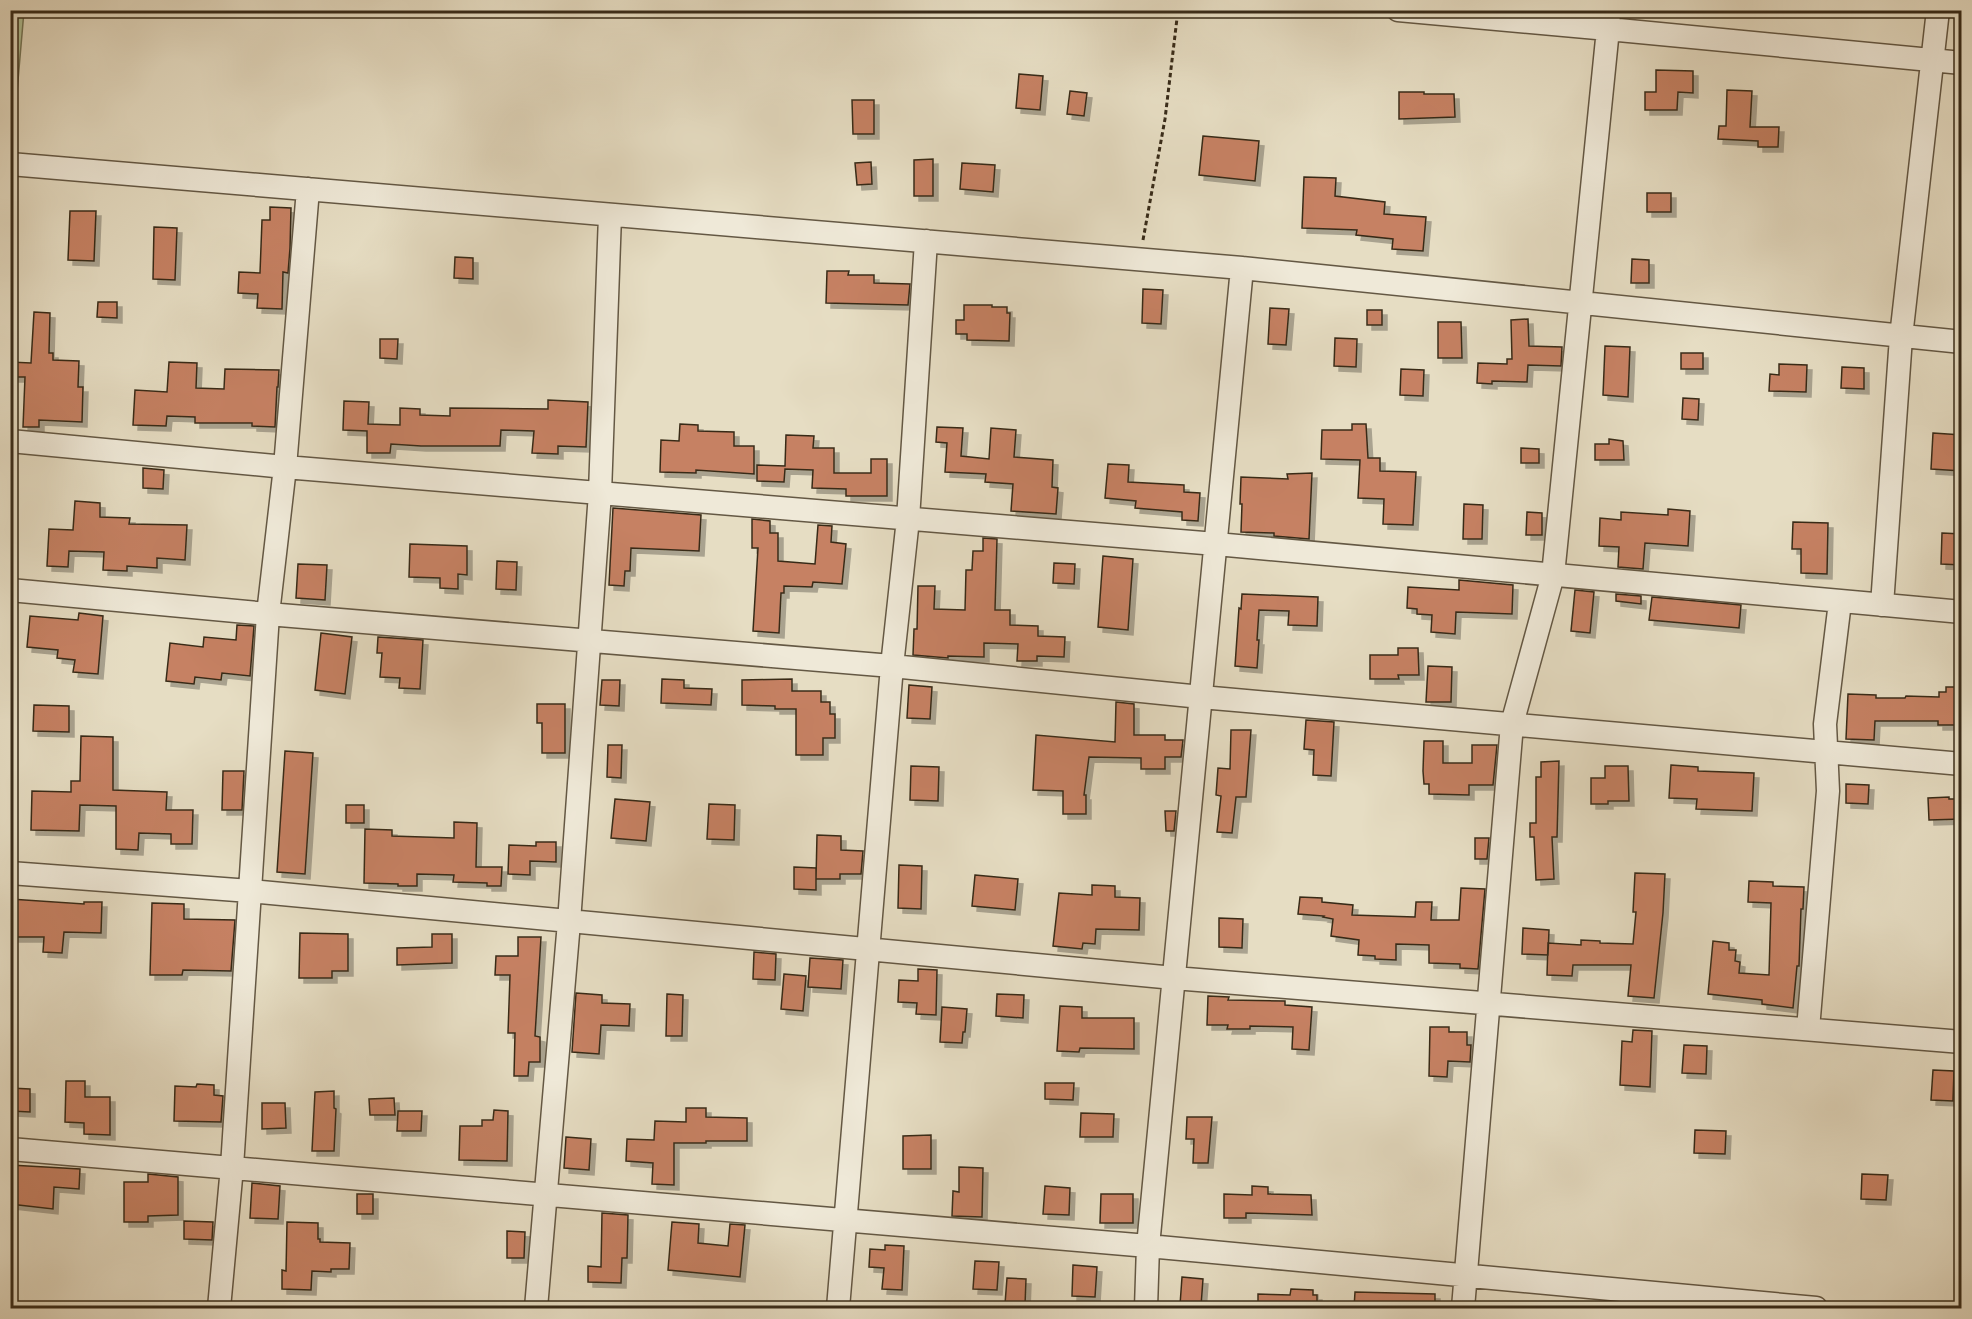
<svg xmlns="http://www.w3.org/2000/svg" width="1972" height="1319" font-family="Alegreya,serif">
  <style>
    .green { fill: #b1c296; stroke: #747658; stroke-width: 1.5 }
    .building { fill: #c68163; stroke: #382b19; stroke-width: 1.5; filter: url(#shadow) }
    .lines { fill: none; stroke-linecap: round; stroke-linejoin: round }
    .minor-casing { stroke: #645844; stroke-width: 25 }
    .path { stroke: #382b19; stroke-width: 3; stroke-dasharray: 4.5 3; stroke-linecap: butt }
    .minor { stroke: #efe9d8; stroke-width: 22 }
  </style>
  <defs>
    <filter id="shadow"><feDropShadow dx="5" dy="5" stdDeviation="0" flood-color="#0004"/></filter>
  </defs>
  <rect width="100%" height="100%" fill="#e6ddc3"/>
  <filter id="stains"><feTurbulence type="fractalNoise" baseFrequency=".00333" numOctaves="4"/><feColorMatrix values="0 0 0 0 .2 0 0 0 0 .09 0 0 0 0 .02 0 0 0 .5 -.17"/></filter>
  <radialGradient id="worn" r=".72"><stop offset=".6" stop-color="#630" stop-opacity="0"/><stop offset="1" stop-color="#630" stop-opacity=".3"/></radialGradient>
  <path class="green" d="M 10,11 L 24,11 L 13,138 L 10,138 Z"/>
  <path class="building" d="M 1656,70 L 1693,71 L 1693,93 L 1678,92 L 1677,110 L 1645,110 L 1645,92 L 1656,92 Z
    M 1019,74 L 1043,76 L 1040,110 L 1016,108 Z
    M 1727,90 L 1752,91 L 1750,127 L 1779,127 L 1778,147 L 1758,147 L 1758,141 L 1718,139 L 1719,126 L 1726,126 Z
    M 1070,91 L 1087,93 L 1084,116 L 1067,114 Z
    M 1399,92 L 1424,92 L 1424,94 L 1454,94 L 1455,117 L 1399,119 Z
    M 852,100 L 874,100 L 874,134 L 853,134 Z
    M 1203,136 L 1259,141 L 1255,181 L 1199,175 Z
    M 933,159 L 933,196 L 914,196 L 914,160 Z
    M 871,162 L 872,184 L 857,185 L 855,163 Z
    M 962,163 L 995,165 L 993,192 L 960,189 Z
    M 1304,177 L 1336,178 L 1335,196 L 1385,202 L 1384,214 L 1426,217 L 1423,251 L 1392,249 L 1393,239 L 1356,235 L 1357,230 L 1302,228 Z
    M 1647,193 L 1671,193 L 1671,212 L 1647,212 Z
    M 270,207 L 291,208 L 290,248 L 288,273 L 283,272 L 282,309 L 257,308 L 258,294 L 238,293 L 239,272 L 260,273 L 262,220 L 270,220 Z
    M 70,211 L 96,211 L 94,261 L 68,260 Z
    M 154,227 L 177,228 L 175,280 L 153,279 Z
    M 455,257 L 473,258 L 473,279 L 454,278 Z
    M 1632,259 L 1649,260 L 1649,283 L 1631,283 Z
    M 827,271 L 849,271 L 848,275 L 874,275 L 874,283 L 910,284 L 908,305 L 826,303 Z
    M 1143,289 L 1163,290 L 1161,324 L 1142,323 Z
    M 98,302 L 117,302 L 117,318 L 97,317 Z
    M 964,305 L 992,305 L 992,307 L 1007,307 L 1007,313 L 1010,313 L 1009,341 L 967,340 L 967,334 L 956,334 L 956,320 L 964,320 Z
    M 1270,308 L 1289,309 L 1286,345 L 1268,344 Z
    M 1367,310 L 1382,310 L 1382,325 L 1367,325 Z
    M 34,312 L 50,313 L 49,353 L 53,353 L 53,360 L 79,361 L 78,387 L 83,387 L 82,422 L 39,420 L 39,427 L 23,427 L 25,377 L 10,377 L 10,362 L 31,363 Z
    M 1528,319 L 1529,346 L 1562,347 L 1561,366 L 1528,365 L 1527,382 L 1492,381 L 1492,384 L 1477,383 L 1478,363 L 1507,364 L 1507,359 L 1512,359 L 1511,320 Z
    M 1438,322 L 1461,322 L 1462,358 L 1438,358 Z
    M 1335,338 L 1357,339 L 1356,367 L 1334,366 Z
    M 380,339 L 398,339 L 397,359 L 380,358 Z
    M 1605,346 L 1630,347 L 1628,397 L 1603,395 Z
    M 1681,353 L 1703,353 L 1703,369 L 1681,369 Z
    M 169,362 L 197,363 L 196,388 L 224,389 L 225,369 L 279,370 L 278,387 L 277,387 L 275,427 L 252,426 L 252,423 L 195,423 L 195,417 L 167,416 L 166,426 L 133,425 L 135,390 L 167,392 Z
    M 1779,364 L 1807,365 L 1806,392 L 1769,391 L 1770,374 L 1779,375 Z
    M 1842,367 L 1864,368 L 1864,389 L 1841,388 Z
    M 1401,369 L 1424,370 L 1423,396 L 1400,395 Z
    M 1683,398 L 1699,399 L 1698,420 L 1682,419 Z
    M 548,400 L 588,402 L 586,447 L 558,446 L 558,454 L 532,453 L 534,431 L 501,430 L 500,446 L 421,446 L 391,444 L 390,453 L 367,453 L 367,431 L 343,430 L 344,401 L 369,402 L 368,424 L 400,425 L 400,408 L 420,409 L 420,415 L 450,416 L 450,408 L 548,409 Z
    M 680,424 L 698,425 L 698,431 L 734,432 L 734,446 L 754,446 L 754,474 L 696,470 L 696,473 L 660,472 L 661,440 L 679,441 Z
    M 1352,424 L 1366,424 L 1368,458 L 1380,458 L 1380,471 L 1416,472 L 1413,525 L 1383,524 L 1384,499 L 1358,498 L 1360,460 L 1321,459 L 1322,430 L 1352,430 Z
    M 937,427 L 963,428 L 961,456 L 989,459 L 991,428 L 1016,430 L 1014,457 L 1053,460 L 1052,487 L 1058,488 L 1056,514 L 1011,511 L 1013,484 L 985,482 L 986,474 L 945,472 L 947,443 L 936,442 Z
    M 1933,433 L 1962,435 L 1962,471 L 1931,469 Z
    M 786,435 L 814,436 L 813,448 L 834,448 L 834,473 L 871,473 L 871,459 L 887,459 L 887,496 L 846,496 L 846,489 L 812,488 L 813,470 L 785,469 L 784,482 L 757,481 L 757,465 L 785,466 Z
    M 1609,439 L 1623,441 L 1624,460 L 1595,460 L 1595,444 L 1609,444 Z
    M 1521,448 L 1539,449 L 1539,463 L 1521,463 Z
    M 1108,464 L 1129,465 L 1128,482 L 1184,485 L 1184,492 L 1200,493 L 1198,521 L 1182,520 L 1182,512 L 1135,508 L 1136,501 L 1105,498 Z
    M 143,468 L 164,470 L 163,489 L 143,488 Z
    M 1312,473 L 1309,539 L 1274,536 L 1274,533 L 1241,532 L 1242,504 L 1240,504 L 1241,477 L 1288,479 L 1287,474 Z
    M 75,501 L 100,503 L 100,517 L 130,518 L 129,524 L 187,525 L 185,560 L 157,558 L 157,568 L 127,566 L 127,571 L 103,570 L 104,552 L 69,551 L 68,567 L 47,566 L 49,529 L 73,530 Z
    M 1464,504 L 1483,505 L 1482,539 L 1463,539 Z
    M 613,508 L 701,515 L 699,551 L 631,548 L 630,571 L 625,571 L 624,586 L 609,585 Z
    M 1668,509 L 1690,511 L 1688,546 L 1645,543 L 1643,569 L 1618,567 L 1619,547 L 1599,546 L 1600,518 L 1621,520 L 1621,512 L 1668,515 Z
    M 1527,512 L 1542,513 L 1542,535 L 1526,535 Z
    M 752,519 L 770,521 L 770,533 L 778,533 L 778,561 L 815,564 L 818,525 L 832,526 L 831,542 L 846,544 L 842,584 L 813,582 L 812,587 L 784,586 L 784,593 L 781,593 L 779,633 L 753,631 L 758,548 L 752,548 Z
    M 1793,522 L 1828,523 L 1827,574 L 1801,573 L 1801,549 L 1792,549 Z
    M 1942,533 L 1962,534 L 1962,565 L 1941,564 Z
    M 983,538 L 997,539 L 995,610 L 1010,610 L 1010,625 L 1038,626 L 1038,636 L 1065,637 L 1064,657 L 1037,656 L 1037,661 L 1017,661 L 1018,644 L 984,643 L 984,657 L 948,656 L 948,658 L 913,655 L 914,629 L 917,629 L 918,586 L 935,586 L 934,609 L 965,610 L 966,570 L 972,570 L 973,551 L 983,551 Z
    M 410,544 L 467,546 L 467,575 L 458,574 L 458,589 L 440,588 L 440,578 L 409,577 Z
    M 1103,556 L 1133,559 L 1128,630 L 1098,627 Z
    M 497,561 L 517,562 L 516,590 L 496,589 Z
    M 1054,563 L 1075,564 L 1074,584 L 1053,583 Z
    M 298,564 L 327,565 L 325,600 L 296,598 Z
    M 1459,580 L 1513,585 L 1512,614 L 1456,612 L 1455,634 L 1431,632 L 1432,615 L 1417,614 L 1417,609 L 1407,608 L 1408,587 L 1459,590 Z
    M 1575,590 L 1594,592 L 1590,633 L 1571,631 Z
    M 1242,594 L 1318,597 L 1317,626 L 1288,625 L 1289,611 L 1259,610 L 1257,640 L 1259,640 L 1257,668 L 1235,666 L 1239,608 L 1241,609 Z
    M 1616,594 L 1641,596 L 1641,604 L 1616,601 Z
    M 1652,597 L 1741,605 L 1739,628 L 1649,620 Z
    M 79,613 L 103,616 L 98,674 L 73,672 L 75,660 L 57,658 L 58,650 L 27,647 L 30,616 L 78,620 Z
    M 237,625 L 254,626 L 250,676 L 222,673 L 221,680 L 195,677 L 194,684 L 166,681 L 170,643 L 203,647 L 204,637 L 236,640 Z
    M 321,633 L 352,637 L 345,694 L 315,690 Z
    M 378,637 L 423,640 L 420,689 L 399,688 L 400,678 L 380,677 L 382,653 L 377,653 Z
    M 1398,648 L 1418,648 L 1419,675 L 1398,675 L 1399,679 L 1370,679 L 1370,655 L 1398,655 Z
    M 1428,666 L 1452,667 L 1451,702 L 1426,702 Z
    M 662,679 L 684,680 L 684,688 L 712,689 L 711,705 L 661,703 Z
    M 792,679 L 792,691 L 821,691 L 821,702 L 830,702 L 830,714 L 835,714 L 835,738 L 823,738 L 823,755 L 796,755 L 796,709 L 775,709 L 775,706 L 742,705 L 742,680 Z
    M 602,680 L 620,680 L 619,706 L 600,705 Z
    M 909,685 L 932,687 L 930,719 L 907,718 Z
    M 1946,687 L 1961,687 L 1959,725 L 1938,725 L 1938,721 L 1875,721 L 1874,740 L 1846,739 L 1848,694 L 1876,695 L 1876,698 L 1905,698 L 1906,696 L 1939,697 L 1939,692 L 1946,692 Z
    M 1116,702 L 1134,704 L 1134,735 L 1165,735 L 1165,740 L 1183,740 L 1181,757 L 1165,757 L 1165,769 L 1141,769 L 1141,758 L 1089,757 L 1084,795 L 1086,795 L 1086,814 L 1063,814 L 1063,791 L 1033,790 L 1036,735 L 1115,742 Z
    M 537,704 L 565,704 L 565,753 L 542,753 L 542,723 L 537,723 Z
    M 34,705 L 69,706 L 69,732 L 33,731 Z
    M 1306,720 L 1334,722 L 1331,776 L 1313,775 L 1314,750 L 1304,749 Z
    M 1231,730 L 1251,730 L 1246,797 L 1236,797 L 1232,833 L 1217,832 L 1221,796 L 1216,795 L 1218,768 L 1230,769 Z
    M 81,736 L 113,737 L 113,790 L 167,792 L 166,810 L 193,810 L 192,844 L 171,844 L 171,834 L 139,833 L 138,850 L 116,849 L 116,806 L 80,805 L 79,831 L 31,830 L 32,791 L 71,792 L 71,781 L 80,781 Z
    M 1424,741 L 1443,741 L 1443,763 L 1472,763 L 1472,745 L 1497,745 L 1493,785 L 1469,785 L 1469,795 L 1429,794 L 1429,784 L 1424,784 L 1423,771 Z
    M 608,745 L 622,745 L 621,778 L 607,777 Z
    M 285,751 L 313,753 L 305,874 L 277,872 Z
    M 1559,761 L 1557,837 L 1552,837 L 1554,879 L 1536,880 L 1534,837 L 1530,837 L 1530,823 L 1536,823 L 1536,777 L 1541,777 L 1541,762 Z
    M 1671,765 L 1698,767 L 1698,771 L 1754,773 L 1752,811 L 1696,809 L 1697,799 L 1669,798 Z
    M 911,766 L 939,767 L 938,801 L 910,800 Z
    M 1605,766 L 1628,766 L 1629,801 L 1608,801 L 1608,804 L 1591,804 L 1591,778 L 1605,778 Z
    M 223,771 L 244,771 L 242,810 L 222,810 Z
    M 1846,784 L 1869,785 L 1868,804 L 1846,803 Z
    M 1949,797 L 1949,799 L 1962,799 L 1962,819 L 1929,820 L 1928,798 Z
    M 615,799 L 650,802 L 646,841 L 611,838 Z
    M 709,804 L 735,805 L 734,840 L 707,839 Z
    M 346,805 L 364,805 L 364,823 L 346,823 Z
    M 1165,811 L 1176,811 L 1174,831 L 1166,831 Z
    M 454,822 L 477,823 L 476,867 L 502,867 L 501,886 L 487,886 L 487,883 L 453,882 L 454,875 L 417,874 L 417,886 L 398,886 L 398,884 L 364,883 L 365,829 L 392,830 L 392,836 L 454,838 Z
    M 817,835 L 841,836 L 841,850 L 863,851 L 861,874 L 840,874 L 840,879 L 816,879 Z
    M 1475,838 L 1489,838 L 1487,859 L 1475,859 Z
    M 536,842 L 556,842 L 556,862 L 530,861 L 530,875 L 508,874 L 509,845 L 536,846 Z
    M 899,865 L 922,866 L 921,909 L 898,908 Z
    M 794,867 L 816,868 L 816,890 L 794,889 Z
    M 1635,873 L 1665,874 L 1663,913 L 1654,998 L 1628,996 L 1631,965 L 1573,965 L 1572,976 L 1547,975 L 1548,943 L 1581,945 L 1581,940 L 1600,941 L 1600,943 L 1633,944 L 1636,912 L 1633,912 Z
    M 975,875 L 1018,879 L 1015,910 L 972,906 Z
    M 1749,881 L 1773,882 L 1773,886 L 1804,887 L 1803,909 L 1801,909 L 1799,966 L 1797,966 L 1793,1008 L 1762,1004 L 1762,1000 L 1708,994 L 1713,941 L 1729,943 L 1729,950 L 1736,950 L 1735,961 L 1740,962 L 1739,973 L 1769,975 L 1771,903 L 1748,902 Z
    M 1092,885 L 1115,886 L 1115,897 L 1140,898 L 1139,930 L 1096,929 L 1095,944 L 1083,943 L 1082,949 L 1053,946 L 1059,893 L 1092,895 Z
    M 1461,888 L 1485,889 L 1478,969 L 1460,968 L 1460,964 L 1429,963 L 1429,945 L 1396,944 L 1396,960 L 1375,959 L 1375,956 L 1358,955 L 1359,940 L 1331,936 L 1333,919 L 1323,917 L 1324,916 L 1298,914 L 1300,897 L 1322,898 L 1322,902 L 1353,905 L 1352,915 L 1415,917 L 1416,902 L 1432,902 L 1431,920 L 1459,920 Z
    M 10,899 L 84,904 L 84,902 L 102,902 L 101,933 L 64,932 L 62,953 L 43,952 L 44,937 L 10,937 Z
    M 152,903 L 184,904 L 184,919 L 235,920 L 231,971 L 183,970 L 182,975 L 150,975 Z
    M 1219,918 L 1243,919 L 1242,948 L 1219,947 Z
    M 1523,928 L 1549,930 L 1548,955 L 1522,954 Z
    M 300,933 L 348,934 L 348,971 L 332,971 L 332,978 L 299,978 Z
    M 432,934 L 452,934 L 452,963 L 397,965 L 397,948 L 432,947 Z
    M 518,937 L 541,937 L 535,1036 L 540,1037 L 540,1062 L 529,1062 L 528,1076 L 514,1076 L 515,1033 L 508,1033 L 510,975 L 495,975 L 496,956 L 518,956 Z
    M 754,952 L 776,954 L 775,980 L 753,979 Z
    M 810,958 L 843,960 L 841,989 L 808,987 Z
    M 918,969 L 937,970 L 936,1015 L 916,1014 L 917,1003 L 898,1002 L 899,980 L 918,981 Z
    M 784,974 L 806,976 L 803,1011 L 781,1009 Z
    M 576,993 L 602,995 L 602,1003 L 630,1004 L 629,1026 L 601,1025 L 599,1054 L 572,1052 Z
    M 667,994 L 683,995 L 682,1036 L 666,1036 Z
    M 997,994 L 1024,995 L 1023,1018 L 996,1016 Z
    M 1208,996 L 1229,997 L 1228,1000 L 1285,1001 L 1285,1005 L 1312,1007 L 1309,1050 L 1292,1049 L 1293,1027 L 1250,1026 L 1250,1029 L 1227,1029 L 1228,1025 L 1207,1025 Z
    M 1060,1006 L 1082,1007 L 1082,1018 L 1134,1018 L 1134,1049 L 1080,1048 L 1079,1052 L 1057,1051 Z
    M 942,1007 L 967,1009 L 965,1032 L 963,1032 L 962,1043 L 940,1042 Z
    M 1430,1027 L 1449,1027 L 1449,1032 L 1467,1032 L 1467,1045 L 1471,1045 L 1470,1062 L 1448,1061 L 1447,1077 L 1429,1076 Z
    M 1633,1030 L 1652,1031 L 1650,1087 L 1620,1085 L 1622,1041 L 1632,1042 Z
    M 1684,1045 L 1707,1046 L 1706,1074 L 1682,1073 Z
    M 1933,1070 L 1954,1071 L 1953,1101 L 1931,1100 Z
    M 66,1081 L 85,1081 L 85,1097 L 110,1097 L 110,1135 L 84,1134 L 84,1123 L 65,1122 Z
    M 1045,1083 L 1074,1083 L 1073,1100 L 1045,1099 Z
    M 197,1084 L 214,1085 L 214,1095 L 223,1096 L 221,1122 L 174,1121 L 175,1086 L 196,1087 Z
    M 10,1088 L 30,1089 L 30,1112 L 10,1111 Z
    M 334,1091 L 334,1108 L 336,1109 L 334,1151 L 312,1151 L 315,1092 Z
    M 394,1098 L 395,1115 L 370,1115 L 369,1099 Z
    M 262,1103 L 285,1103 L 286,1128 L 262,1129 Z
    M 686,1108 L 706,1108 L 706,1117 L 747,1118 L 747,1141 L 706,1141 L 706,1143 L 674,1143 L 674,1185 L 652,1184 L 653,1163 L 626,1161 L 627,1139 L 654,1140 L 655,1121 L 686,1122 Z
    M 494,1110 L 508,1111 L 507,1161 L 459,1160 L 460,1126 L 482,1126 L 482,1120 L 493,1120 Z
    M 398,1111 L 422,1111 L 421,1131 L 397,1131 Z
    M 1081,1113 L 1114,1114 L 1113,1137 L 1080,1137 Z
    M 1187,1117 L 1212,1117 L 1208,1163 L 1193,1163 L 1194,1139 L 1186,1139 Z
    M 1695,1130 L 1726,1131 L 1725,1154 L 1694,1153 Z
    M 931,1135 L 931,1169 L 903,1169 L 903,1136 Z
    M 566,1137 L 591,1139 L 589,1170 L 564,1168 Z
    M 10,1165 L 80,1169 L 79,1189 L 54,1187 L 53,1209 L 10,1204 Z
    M 959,1167 L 983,1168 L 982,1217 L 952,1216 L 953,1191 L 959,1192 Z
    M 148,1174 L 178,1177 L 178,1215 L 148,1216 L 148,1222 L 124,1222 L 124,1182 L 148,1182 Z
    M 1862,1174 L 1888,1175 L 1886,1200 L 1861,1199 Z
    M 252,1183 L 280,1186 L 278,1219 L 250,1218 Z
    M 1045,1186 L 1070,1188 L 1069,1215 L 1043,1214 Z
    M 1252,1186 L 1268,1187 L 1268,1194 L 1311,1195 L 1312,1215 L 1246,1213 L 1246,1218 L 1224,1218 L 1224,1194 L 1252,1195 Z
    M 357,1194 L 373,1194 L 373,1214 L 357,1214 Z
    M 1101,1194 L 1133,1194 L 1133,1223 L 1100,1223 Z
    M 602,1213 L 628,1215 L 627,1258 L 622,1258 L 621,1283 L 588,1282 L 588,1266 L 601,1267 Z
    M 184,1221 L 213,1222 L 212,1240 L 184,1239 Z
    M 287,1222 L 318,1223 L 318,1239 L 320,1239 L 320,1242 L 350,1243 L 349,1269 L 331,1269 L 331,1272 L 312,1271 L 311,1290 L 282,1289 L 282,1270 L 286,1271 Z
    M 672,1222 L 699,1224 L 698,1243 L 728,1246 L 730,1224 L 745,1225 L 740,1277 L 668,1270 Z
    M 507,1231 L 525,1232 L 524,1258 L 507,1258 Z
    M 885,1245 L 904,1246 L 902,1290 L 882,1289 L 884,1268 L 869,1267 L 870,1249 L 885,1250 Z
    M 975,1261 L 999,1262 L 997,1290 L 973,1289 Z
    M 1073,1265 L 1097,1267 L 1095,1297 L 1072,1296 Z
    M 1182,1277 L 1203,1279 L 1201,1306 L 1180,1305 Z
    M 1007,1278 L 1026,1279 L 1025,1305 L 1005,1304 Z
    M 1291,1289 L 1313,1290 L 1313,1295 L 1317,1295 L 1317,1308 L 1258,1308 L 1258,1294 L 1290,1295 Z
    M 1355,1292 L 1435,1294 L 1435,1308 L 1354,1308 Z"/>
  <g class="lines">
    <g class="minor-casing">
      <path id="minor" d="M 1398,10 L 1608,29 L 1609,10
        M 10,164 L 1242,268 L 1962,342
        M 10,441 L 285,467 L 1216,544 L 1962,612
        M 10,590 L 268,614 L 892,666 L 1201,697 L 1962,764
        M 1882,605 L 1901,337 L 1938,10
        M 10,873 L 250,891 L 1174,978 L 1962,1042
        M 1808,1029 L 1828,791 L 1825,724 L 1840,602
        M 10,1149 L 1148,1246 L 1816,1308
        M 219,1308 L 232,1167 L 268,614 L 285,467 L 308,189
        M 536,1308 L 569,922 L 600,493 L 610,215
        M 838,1308 L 892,666 L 908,519 L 926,241
        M 1146,1308 L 1148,1246 L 1242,268
        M 1463,1308 L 1512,724 L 1553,575 L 1608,29 L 1962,63"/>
    </g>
    <path class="path" d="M 1143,240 L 1165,119 L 1178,10"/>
    <use href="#minor" class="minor"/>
  </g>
  <rect width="1972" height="1319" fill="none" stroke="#e6ddc3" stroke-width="36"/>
  <rect x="12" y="12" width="1948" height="1295" fill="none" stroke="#382b19" stroke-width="3"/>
  <rect x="18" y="18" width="1936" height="1283" fill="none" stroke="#382b19" stroke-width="1.5"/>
  <rect width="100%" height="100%" filter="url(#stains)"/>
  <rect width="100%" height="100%" fill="url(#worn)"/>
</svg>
